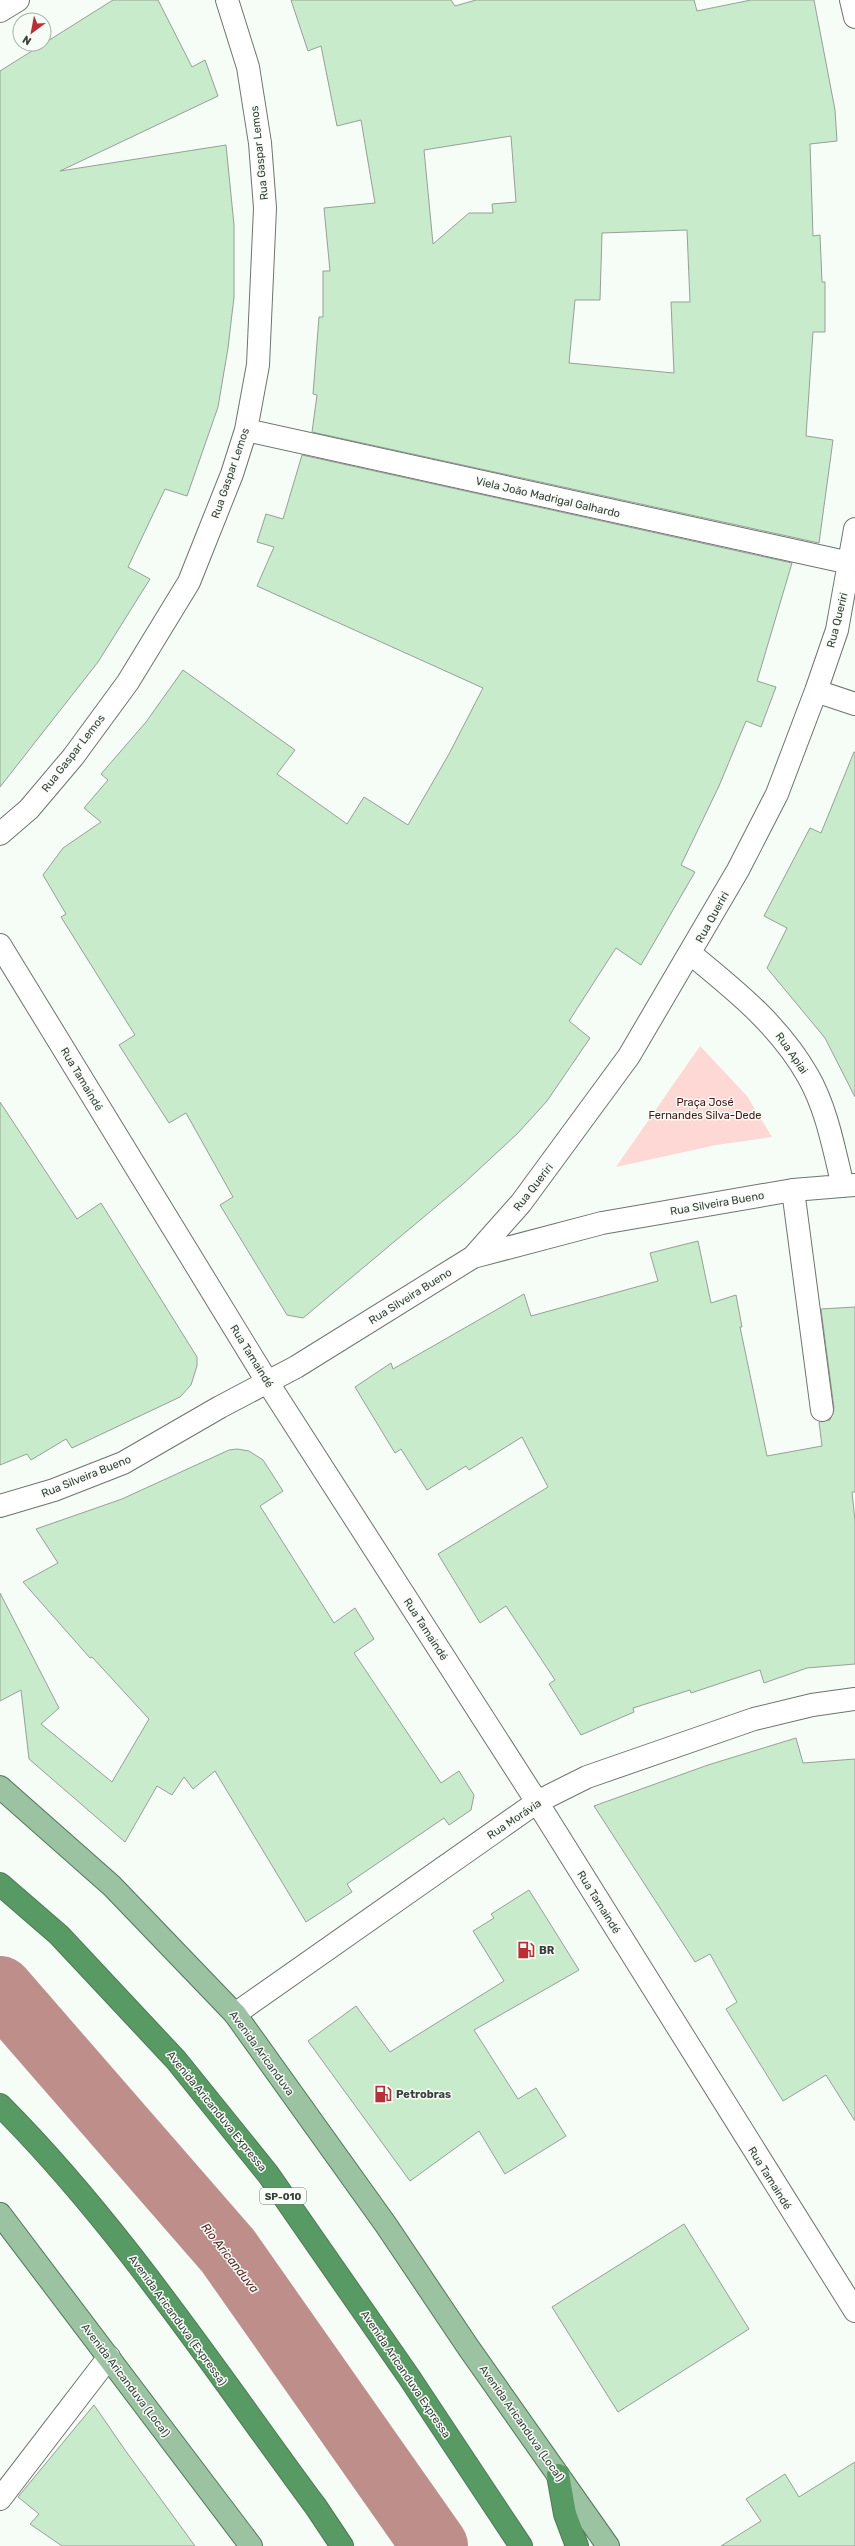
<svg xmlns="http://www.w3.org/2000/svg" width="855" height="2546" font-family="Rubik,sans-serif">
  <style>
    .green { fill: #fdd8d5 }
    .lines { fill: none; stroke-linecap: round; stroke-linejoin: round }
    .river { stroke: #be8e8b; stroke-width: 66 }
    .building { fill: #c8eccb; stroke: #989f98; fill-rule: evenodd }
    .minor-casing { stroke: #6e746f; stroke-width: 24 }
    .major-casing { stroke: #4e7955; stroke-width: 24 }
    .highway-casing { stroke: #4e7955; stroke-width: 24 }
    .minor { stroke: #fff; stroke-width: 22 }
    .major { stroke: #9bc2a1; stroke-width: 22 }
    .highway { stroke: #589a63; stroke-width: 22 }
    .labels { text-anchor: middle; stroke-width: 3; stroke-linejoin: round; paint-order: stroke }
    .shield { fill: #f5fdf6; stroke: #727772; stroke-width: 1 }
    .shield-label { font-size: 10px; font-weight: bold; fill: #3a3d3a }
    .street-label { font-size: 11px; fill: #3a3d3a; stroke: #f5fdf6 }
    .park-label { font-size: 11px; fill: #4e1314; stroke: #f5fdf6 }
    .poi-label { font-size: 11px; font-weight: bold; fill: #3a3d3a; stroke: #f5fdf6; text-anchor: start }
    .water-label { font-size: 12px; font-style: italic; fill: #5e2222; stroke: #f5fdf6 }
  </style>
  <rect width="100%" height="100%" fill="#f5fdf6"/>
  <path class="green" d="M 700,1046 L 747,1096 L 772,1137 L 716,1145 L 616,1167 Z"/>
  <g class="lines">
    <path class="river" d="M 0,1989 L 228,2251 L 435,2546"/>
  </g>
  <path class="building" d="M 113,0 L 158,0 L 192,67 L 205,60 L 218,96 L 60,171 L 226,145 L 234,225 L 234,297 L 228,348 L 218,407 L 187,496 L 165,489 L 128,567 L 150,579 L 98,662 L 0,787 L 0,71 Z
    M 291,0 L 451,0 L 455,6 L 476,0 L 694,0 L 697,11 L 751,0 L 814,0 L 835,110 L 837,141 L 810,144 L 813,236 L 820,235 L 822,282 L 825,282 L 825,332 L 813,332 L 806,436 L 833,440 L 819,543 L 312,432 L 317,395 L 313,394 L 319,317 L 323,317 L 323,271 L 330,271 L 324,208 L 375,203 L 361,120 L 337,126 L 321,46 L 308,51 ZM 511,136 L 516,202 L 492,204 L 493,213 L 469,213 L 433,244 L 424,150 ZM 687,230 L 690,302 L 671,302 L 674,373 L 569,363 L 575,300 L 600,300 L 602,233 Z
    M 302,455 L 792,563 L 757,681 L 776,687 L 761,727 L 746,721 L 719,786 L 681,865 L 695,872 L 641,965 L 616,948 L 569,1021 L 590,1038 L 547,1101 L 518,1133 L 462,1185 L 303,1318 L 287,1315 L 220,1205 L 233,1197 L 186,1113 L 169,1123 L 119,1045 L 135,1035 L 61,917 L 66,914 L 43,875 L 63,848 L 101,822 L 84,808 L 108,780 L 101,774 L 146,722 L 183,670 L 295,750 L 277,774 L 347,824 L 364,797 L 408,825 L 449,754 L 483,688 L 257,586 L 274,547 L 257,542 L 266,514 L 283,519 Z
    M 854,752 L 855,752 L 855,1097 L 825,1038 L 767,968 L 787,928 L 764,916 L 810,828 L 821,833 Z
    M 0,1102 L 77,1219 L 101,1203 L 197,1357 L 197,1366 L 191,1385 L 180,1397 L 72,1448 L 66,1439 L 31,1460 L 27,1454 L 0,1465 Z
    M 698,1241 L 711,1303 L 736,1295 L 742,1327 L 740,1327 L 767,1456 L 822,1446 L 819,1422 L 830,1420 L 834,1408 L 821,1309 L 855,1307 L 855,1492 L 852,1492 L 855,1521 L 855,1664 L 807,1668 L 764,1683 L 760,1670 L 691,1693 L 690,1690 L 633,1708 L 634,1712 L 581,1735 L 549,1684 L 555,1680 L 506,1606 L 480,1623 L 438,1554 L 548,1487 L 522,1437 L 469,1470 L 466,1466 L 427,1490 L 401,1449 L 395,1453 L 355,1387 L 391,1363 L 393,1369 L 524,1294 L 531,1316 L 658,1281 L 650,1253 Z
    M 237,1449 L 249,1451 L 263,1460 L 283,1491 L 260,1506 L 334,1623 L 355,1608 L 374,1639 L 354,1653 L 441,1783 L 459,1771 L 474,1795 L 471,1810 L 449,1825 L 444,1818 L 347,1884 L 352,1892 L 306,1922 L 215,1771 L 193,1789 L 184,1777 L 172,1795 L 157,1786 L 125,1842 L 29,1759 L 21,1690 L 0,1701 L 0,1593 L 59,1708 L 41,1724 L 112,1782 L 149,1719 L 92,1657 L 90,1658 L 23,1582 L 58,1563 L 36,1529 L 122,1499 L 229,1450 Z
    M 796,1738 L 803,1763 L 855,1759 L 855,2121 L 826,2075 L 783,2101 L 726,2009 L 737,2002 L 710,1954 L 695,1962 L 594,1806 L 708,1765 Z
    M 529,1890 L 579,1970 L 474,2030 L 518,2099 L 536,2088 L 566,2136 L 505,2174 L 479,2131 L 410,2181 L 308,2041 L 356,2006 L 390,2052 L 504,1981 L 473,1931 L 494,1918 L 491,1914 Z
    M 684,2224 L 749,2329 L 618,2412 L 552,2307 Z
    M 94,2405 L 125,2450 L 195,2546 L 62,2546 L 30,2524 L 39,2514 L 18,2497 Z
    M 855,2462 L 855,2546 L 721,2546 L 761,2521 L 746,2499 L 785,2474 L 799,2497 Z"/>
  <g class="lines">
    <g class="minor-casing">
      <path id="minor" d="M 851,0 L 855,17
        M 0,11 L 18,0
        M 246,430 L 850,563
        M 816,691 L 855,704
        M 0,834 L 29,809 L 73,757 L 128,682 L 189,582 L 232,474 L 246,430 L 258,365 L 265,208 L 260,143 L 248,67 L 227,0
        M 0,945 L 268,1383 L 537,1802 L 855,2311
        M 691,954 C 735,990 779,1025 808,1076 C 827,1109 834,1150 843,1186
        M 793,1190 L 822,1410
        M 473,1257 L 521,1203 L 629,1056 L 738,870 L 777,794 L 816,691 L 837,630 L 855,529
        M 0,1506 L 54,1490 L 123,1463 L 220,1407 L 296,1367 L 473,1257 L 602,1223 L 793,1190 L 855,1185
        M 235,2014 L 537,1802 L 587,1777 L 754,1719 L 812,1705 L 855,1699
        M 0,2499 L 109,2357"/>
    </g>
    <g class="major-casing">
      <path id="major" d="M 0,1787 L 112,1886 L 235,2014 L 386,2225 L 468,2347 L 608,2546
        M 0,2214 L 251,2546"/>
    </g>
    <g class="highway-casing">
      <path id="highway" d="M 0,1884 L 59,1935 L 176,2060 L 268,2174 L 409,2377 L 521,2546
        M 0,2105 C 119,2224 216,2372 316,2507 L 342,2546
        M 558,2475 L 565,2514 L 577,2546"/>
    </g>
    <use href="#minor" class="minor"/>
    <use href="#major" class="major"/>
    <use href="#highway" class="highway"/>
  </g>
  <defs>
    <g id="fuel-bare" transform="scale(1.38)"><path d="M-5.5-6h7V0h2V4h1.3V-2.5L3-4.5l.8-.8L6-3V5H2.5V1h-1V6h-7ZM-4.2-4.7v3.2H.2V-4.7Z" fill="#bd2d34" stroke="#f5fdf6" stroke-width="2.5" paint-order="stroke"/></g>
  </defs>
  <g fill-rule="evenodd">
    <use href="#fuel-bare" x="526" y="1950"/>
    <use href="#fuel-bare" x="383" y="2094"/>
  </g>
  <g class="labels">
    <rect class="shield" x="260" y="2188" width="46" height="16" rx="3"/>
    <g class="shield-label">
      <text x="283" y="2200">SP-010</text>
    </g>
    <g class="street-label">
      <text transform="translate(259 153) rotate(-96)" y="4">Rua Gaspar Lemos</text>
      <text transform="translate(230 473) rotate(-71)" y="4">Rua Gaspar Lemos</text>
      <text transform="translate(548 497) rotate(13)" y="4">Viela João Madrigal Galhardo</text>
      <text transform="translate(837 620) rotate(-76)" y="4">Rua Queriri</text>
      <text transform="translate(73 753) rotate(-52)" y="4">Rua Gaspar Lemos</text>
      <text transform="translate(712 917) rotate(-61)" y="4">Rua Queriri</text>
      <text transform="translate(792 1053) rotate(55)" y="4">Rua Apiai</text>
      <text transform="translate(82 1079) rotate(59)" y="4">Rua Tamaindé</text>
      <text transform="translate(533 1187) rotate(-52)" y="4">Rua Queriri</text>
      <text transform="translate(717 1203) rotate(-10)" y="4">Rua Silveira Bueno</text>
      <text transform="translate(410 1296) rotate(-32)" y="4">Rua Silveira Bueno</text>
      <text transform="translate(252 1356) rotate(58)" y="4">Rua Tamaindé</text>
      <text transform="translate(86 1476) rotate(-22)" y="4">Rua Silveira Bueno</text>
      <text transform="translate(426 1629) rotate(57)" y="4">Rua Tamaindé</text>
      <text transform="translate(514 1819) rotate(-34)" y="4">Rua Morávia</text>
      <text transform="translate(599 1902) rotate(58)" y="4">Rua Tamaindé</text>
      <text transform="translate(262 2053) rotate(54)" y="4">Avenida Aricanduva</text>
      <text transform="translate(217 2111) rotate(51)" y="4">Avenida Aricanduva Expressa</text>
      <text transform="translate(770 2178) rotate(58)" y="4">Rua Tamaindé</text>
      <text transform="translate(178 2320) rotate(54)" y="4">Avenida Aricanduva (Expressa)</text>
      <text transform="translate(406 2374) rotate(56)" y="4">Avenida Aricanduva Expressa</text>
      <text transform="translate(126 2380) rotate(53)" y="4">Avenida Aricanduva (Local)</text>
      <text transform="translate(522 2423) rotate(55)" y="4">Avenida Aricanduva (Local)</text>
    </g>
    <g class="park-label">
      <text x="705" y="1106">Praça José<tspan x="705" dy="13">Fernandes Silva-Dede</tspan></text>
    </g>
    <g class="poi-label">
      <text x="539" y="1954">BR</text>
      <text x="396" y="2098">Petrobras</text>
    </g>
    <g class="water-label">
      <text transform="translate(230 2258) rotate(52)" y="4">Rio Aricanduva</text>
    </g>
  </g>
  <g transform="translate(32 32) rotate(212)"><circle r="19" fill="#f5fdf6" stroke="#aab0ab"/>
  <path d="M0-3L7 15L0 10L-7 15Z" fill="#bd2d34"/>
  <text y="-6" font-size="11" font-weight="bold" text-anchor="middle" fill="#3a3d3a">N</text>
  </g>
</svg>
